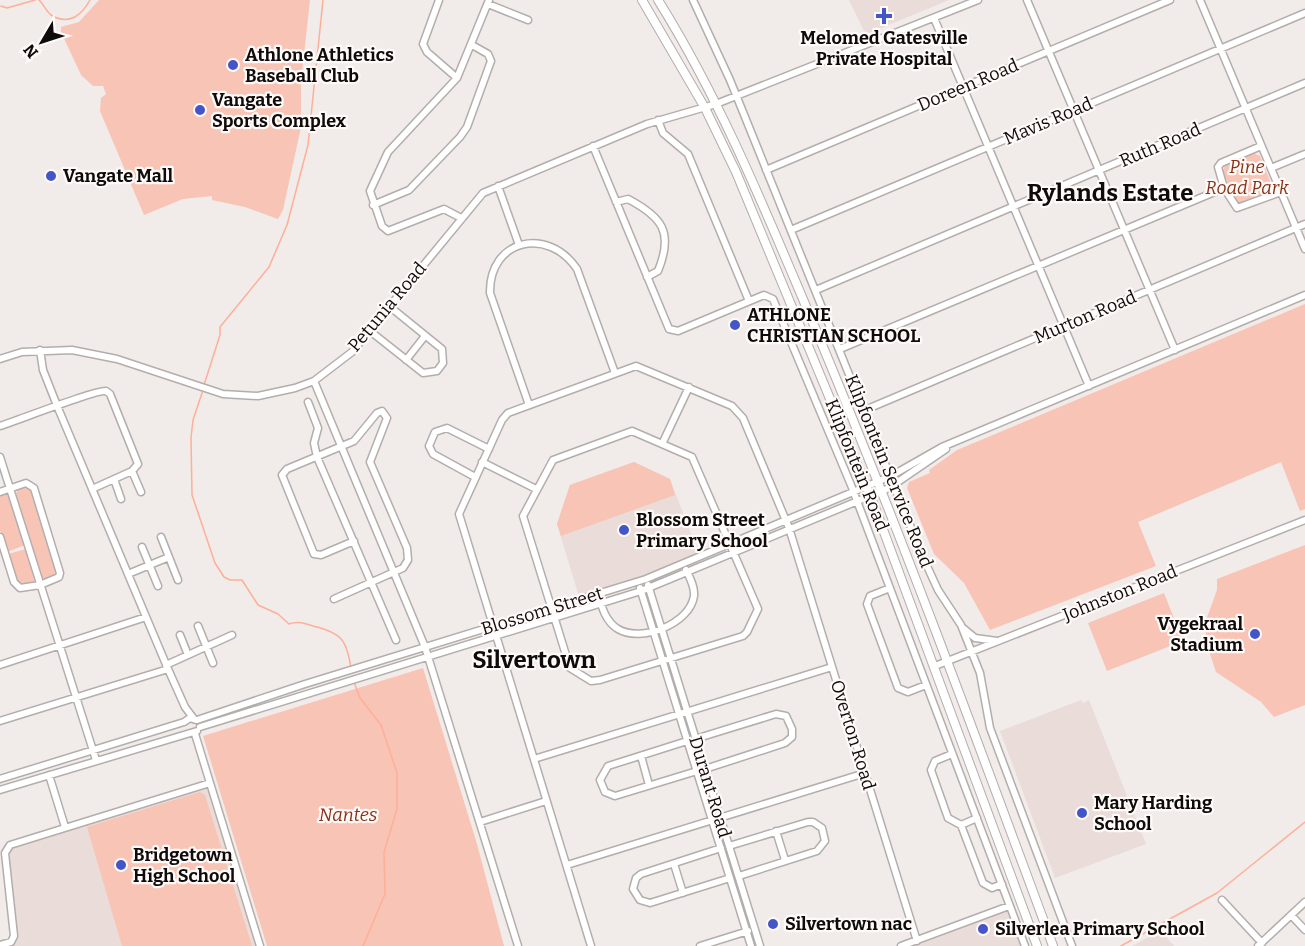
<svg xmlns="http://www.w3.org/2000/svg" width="1305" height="946" font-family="Bitter,serif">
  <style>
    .built { fill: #eadcd8 }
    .green { fill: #f8c4b5 }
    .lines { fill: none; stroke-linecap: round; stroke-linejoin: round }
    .stream { stroke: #feaf98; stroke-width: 1.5 }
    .minor-casing { stroke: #b3aeac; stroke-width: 9 }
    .major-casing { stroke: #b3aeac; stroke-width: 10 }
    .minor { stroke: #fff; stroke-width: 6 }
    .major { stroke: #fff; stroke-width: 8 }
    .poi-dot { fill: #4455c9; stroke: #fff9f7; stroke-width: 2 }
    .labels { text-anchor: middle; stroke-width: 4.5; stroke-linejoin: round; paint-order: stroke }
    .poi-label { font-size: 18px; font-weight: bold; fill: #0e0c0b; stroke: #fff9f7; text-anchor: start }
    .street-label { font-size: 18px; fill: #0e0c0b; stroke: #fff9f7 }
    .park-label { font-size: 18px; font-style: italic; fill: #873117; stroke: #fff9f7 }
    .district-label { font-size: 24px; font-weight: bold; fill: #0e0c0b; stroke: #fff9f7 }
  </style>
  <rect width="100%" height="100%" fill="#f1ebe9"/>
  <path class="built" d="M 849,0 L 949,0 L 869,33 L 864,31 Z
    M 634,462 L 670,479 L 700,557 L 580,600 L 557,524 L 570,485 Z
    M 1081,700 L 1083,703 L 1089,700 L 1146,844 L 1055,878 L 1000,731 Z
    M 210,783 L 260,946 L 0,946 L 14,936 L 6,848 Z
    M 1009,906 L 1025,946 L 902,946 Z
    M 1161,931 L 1174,946 L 1132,946 L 1160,931 Z"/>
  <path class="green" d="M 99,0 L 310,0 L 301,82 L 301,127 L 283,210 L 278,219 L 245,207 L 212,200 L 212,196 L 183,199 L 144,215 L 100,111 L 101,98 L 106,94 L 103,86 L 93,86 L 81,75 L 61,32 L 61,27 L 79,22 Z
    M 1253,153 L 1260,156 L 1273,188 L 1269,192 L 1241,205 L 1235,202 L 1223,171 L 1225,165 Z
    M 1305,304 L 1305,509 L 1300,511 L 1281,462 L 1138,522 L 1156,566 L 990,630 L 964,583 L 934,554 L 907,488 L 909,482 L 930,473 L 929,470 L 957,450 Z
    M 634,462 L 670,479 L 675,495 L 561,536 L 557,524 L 570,485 Z
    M 27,486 L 32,489 L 58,573 L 57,576 L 47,581 L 42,577 L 16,493 L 19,489 Z
    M 6,494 L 10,498 L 25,545 L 7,552 L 0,530 L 0,495 Z
    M 1305,545 L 1305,705 L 1274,717 L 1261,702 L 1216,672 L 1207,645 L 1205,623 L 1217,590 L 1217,579 Z
    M 26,549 L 35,583 L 18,585 L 8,554 Z
    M 1164,593 L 1183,641 L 1107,671 L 1088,623 Z
    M 423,668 L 477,844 L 504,946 L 267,946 L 203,736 Z
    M 200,792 L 205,795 L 252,946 L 122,946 L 87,827 Z"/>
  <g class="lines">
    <path class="stream" d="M 39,0 C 43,4 47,12 51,15 C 69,26 82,15 90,0
      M 1,6 L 7,8 L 35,0
      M 204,385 L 220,335 L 220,327 L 269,267 L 287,225 L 308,145 L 323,0
      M 203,390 L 193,420 L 191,438 L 192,495 L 215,563 L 224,577 L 230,580 L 242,580 L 258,605 L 278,614 L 289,624 C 298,621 304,623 313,626 C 342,633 347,640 351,669
      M 354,682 L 360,698 L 381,725 L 397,773 L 397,809 L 384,852 L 385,894 L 363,946
      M 1121,946 L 1217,893 L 1305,822"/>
    <g class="minor-casing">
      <path id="minor" d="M 439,0 L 423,44 L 427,52 L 457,78
        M 693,0 L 730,80 L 922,555 L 938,590 L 961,625 L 980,673 L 990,728 L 1072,946
        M 1027,0 L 1175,350
        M 1200,0 L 1305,249
        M 488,4 L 528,20
        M 934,18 L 1089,386
        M 658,120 L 663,133 L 688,154 L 749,301
        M 593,146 L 669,329 L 678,331 L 764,295 L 773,299 L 851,485 L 1025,946
        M 1261,146 L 1221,163 L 1218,167 L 1224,188 L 1237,208 L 1281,192
        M 1271,168 L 1305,154
        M 766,170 L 1170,0
        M 498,186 L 519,245
        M 616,202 L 628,199 C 662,217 674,232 658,271 L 647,277
        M 373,205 L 409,190 L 460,137 L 467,127 L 491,61 L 488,54 L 472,45
        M 461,218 L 444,209 L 388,231 L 382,226 L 370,191 L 388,152 L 457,78 L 489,0
        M 791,230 L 1305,13
        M 816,290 L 1305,83
        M 370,331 L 423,373 L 437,371 L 443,363 L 442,349 L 389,306
        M 840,349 L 1224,188
        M 40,350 L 43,370 L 58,408 L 168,669 L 185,707 L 194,719
        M 0,359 L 22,352 L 72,350 L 117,359 L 223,394 L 258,396 L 295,388 L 314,381 L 352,352 L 483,193 L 647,124 L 716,104 L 978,0
        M 406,360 L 425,336
        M 314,381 L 425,647 L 518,946
        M 308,402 L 318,428 L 314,443 L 317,457 L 396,640
        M 529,405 L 490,293 C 489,239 548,226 577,269 L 615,373
        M 865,410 L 1305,224
        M 0,426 C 16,421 98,389 106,391 L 110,394 L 138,464 L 132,471 L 92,489
        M 632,431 L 692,457 L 758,609 L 747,632 L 743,636 L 600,680 L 591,681 L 570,668 L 523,516 L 553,460 Z
        M 663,442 L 689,387
        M 0,457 L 96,760
        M 482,462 L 536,489
        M 132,471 L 141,492
        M 475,477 L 433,454 L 429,446 L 435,432 L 447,428 L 489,449
        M 114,479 L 121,499
        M 0,492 L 26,483 L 34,488 L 60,573 L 59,577 L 40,585 L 20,588 L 14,582 L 0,537
        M 161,537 L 178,580
        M 142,547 L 158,586
        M 128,574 L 169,557
        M 648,585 L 760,946
        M 640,588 L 751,946
        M 890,588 L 870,596 L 867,604 L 898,688 L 908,692 L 926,685
        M 598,594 C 602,608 606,622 618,629 C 641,643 690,624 694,596 C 695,587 690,578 686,570
        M 334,599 L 403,568 L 408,560 L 407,548 L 370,462 L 387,418 L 382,411 L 377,413 L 354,441 L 287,469 L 282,475 L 314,554 L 321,555 L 354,541
        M 198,626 L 213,663
        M 963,628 L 975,638 L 997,641
        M 180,635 L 188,655
        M 0,665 L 146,617
        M 166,665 L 232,635
        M 935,666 L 1305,520
        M 197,720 L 305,684 L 646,579 L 891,476 L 942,447 L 1305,295
        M 0,721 L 168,669
        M 200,727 L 641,591 L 889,488 L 946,449
        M 195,734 L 260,946
        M 695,739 L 776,714 L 786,716 L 792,729 L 792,737 L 785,743 L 705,769
        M 687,741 L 608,766 L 600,780 L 605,792 L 615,796 L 697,771
        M 952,754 L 935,761 L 931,770 L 948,818 L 961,825 L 977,818
        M 641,756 L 649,785
        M 534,759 L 832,667
        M 49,775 L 65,827
        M 0,779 L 184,722 L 190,718 L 196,720
        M 0,790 L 197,731
        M 480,822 L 546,801
        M 961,825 L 983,883 L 992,888 L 1002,884
        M 776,831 L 785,860
        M 729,846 L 808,822 L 813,822 L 822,828 L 825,841 L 817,851 L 739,876
        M 721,848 L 641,874 L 636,878 L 633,889 L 640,900 L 650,903 L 730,878
        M 674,864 L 683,893
        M 567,865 L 865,773
        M 1222,900 L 1262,943
        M 1291,915 L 1305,930
        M 0,945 L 11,942 L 14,936 L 5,853 L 10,845 L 210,783
        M 591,946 L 459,514 L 502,420 L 508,413 L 636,366 L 732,406 L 743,418 L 789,528 L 917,941
        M 700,946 L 748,931
        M 901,946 L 1009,906
        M 1258,946 L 1305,902"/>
    </g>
    <g class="major-casing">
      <path id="major" d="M 642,0 L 705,108 L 736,172 L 874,505 L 1037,946
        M 658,0 C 723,104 768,217 816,330 C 901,533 977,740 1053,946"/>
    </g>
    <use href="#minor" class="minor"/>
    <use href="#major" class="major"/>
  </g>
  <g class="poi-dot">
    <path d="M881 7h6v6h6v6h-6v6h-6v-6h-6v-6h6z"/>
    <circle cx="233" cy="65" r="6"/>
    <circle cx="200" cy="110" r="6"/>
    <circle cx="51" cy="176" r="6"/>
    <circle cx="735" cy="325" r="6"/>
    <circle cx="624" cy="530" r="6"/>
    <circle cx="1255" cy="634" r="6"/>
    <circle cx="1082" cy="813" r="6"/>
    <circle cx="121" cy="865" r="6"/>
    <circle cx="773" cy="924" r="6"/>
    <circle cx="983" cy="929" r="6"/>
  </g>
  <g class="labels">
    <g class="poi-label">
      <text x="884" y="44" text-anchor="middle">Melomed Gatesville<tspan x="884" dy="21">Private Hospital</tspan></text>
      <text x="245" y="61">Athlone Athletics<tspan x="245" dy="21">Baseball Club</tspan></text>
      <text x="212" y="106">Vangate<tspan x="212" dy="21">Sports Complex</tspan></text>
      <text x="63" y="182">Vangate Mall</text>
      <text x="747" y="321">ATHLONE<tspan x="747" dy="21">CHRISTIAN SCHOOL</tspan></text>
      <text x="636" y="526">Blossom Street<tspan x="636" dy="21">Primary School</tspan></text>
      <text x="1243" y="630" text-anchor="end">Vygekraal<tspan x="1243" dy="21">Stadium</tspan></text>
      <text x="1094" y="809">Mary Harding<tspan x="1094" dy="21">School</tspan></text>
      <text x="133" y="861">Bridgetown<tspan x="133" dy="21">High School</tspan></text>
      <text x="785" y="930">Silvertown nac</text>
      <text x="995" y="935">Silverlea Primary School</text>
    </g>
    <g class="street-label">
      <text transform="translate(968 85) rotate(-23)" y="6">Doreen Road</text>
      <text transform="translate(1048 121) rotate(-23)" y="6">Mavis Road</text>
      <text transform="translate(1160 145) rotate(-23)" y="6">Ruth Road</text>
      <text transform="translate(387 307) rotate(-50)" y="6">Petunia Road</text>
      <text transform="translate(1085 317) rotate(-23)" y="6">Murton Road</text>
      <text transform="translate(857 465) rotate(68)" y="6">Klipfontein Road</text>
      <text transform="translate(889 471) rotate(68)" y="6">Klipfontein Service Road</text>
      <text transform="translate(1120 593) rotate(-22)" y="6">Johnston Road</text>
      <text transform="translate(542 611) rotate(-17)" y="6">Blossom Street</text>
      <text transform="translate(853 735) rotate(73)" y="6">Overton Road</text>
      <text transform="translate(710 787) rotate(73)" y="6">Durant Road</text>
    </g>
    <g class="park-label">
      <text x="1247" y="173">Pine<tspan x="1247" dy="21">Road Park</tspan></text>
      <text x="348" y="821">Nantes</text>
    </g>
    <g class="district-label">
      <text x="1110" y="201">Rylands Estate</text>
      <text x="534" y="668">Silvertown</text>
    </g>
  </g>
  <g transform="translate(42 42) rotate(231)" stroke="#fff9f7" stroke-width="4.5" paint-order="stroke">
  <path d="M0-4.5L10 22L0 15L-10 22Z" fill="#0e0c0b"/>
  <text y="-9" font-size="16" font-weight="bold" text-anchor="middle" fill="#0e0c0b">N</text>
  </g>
</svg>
